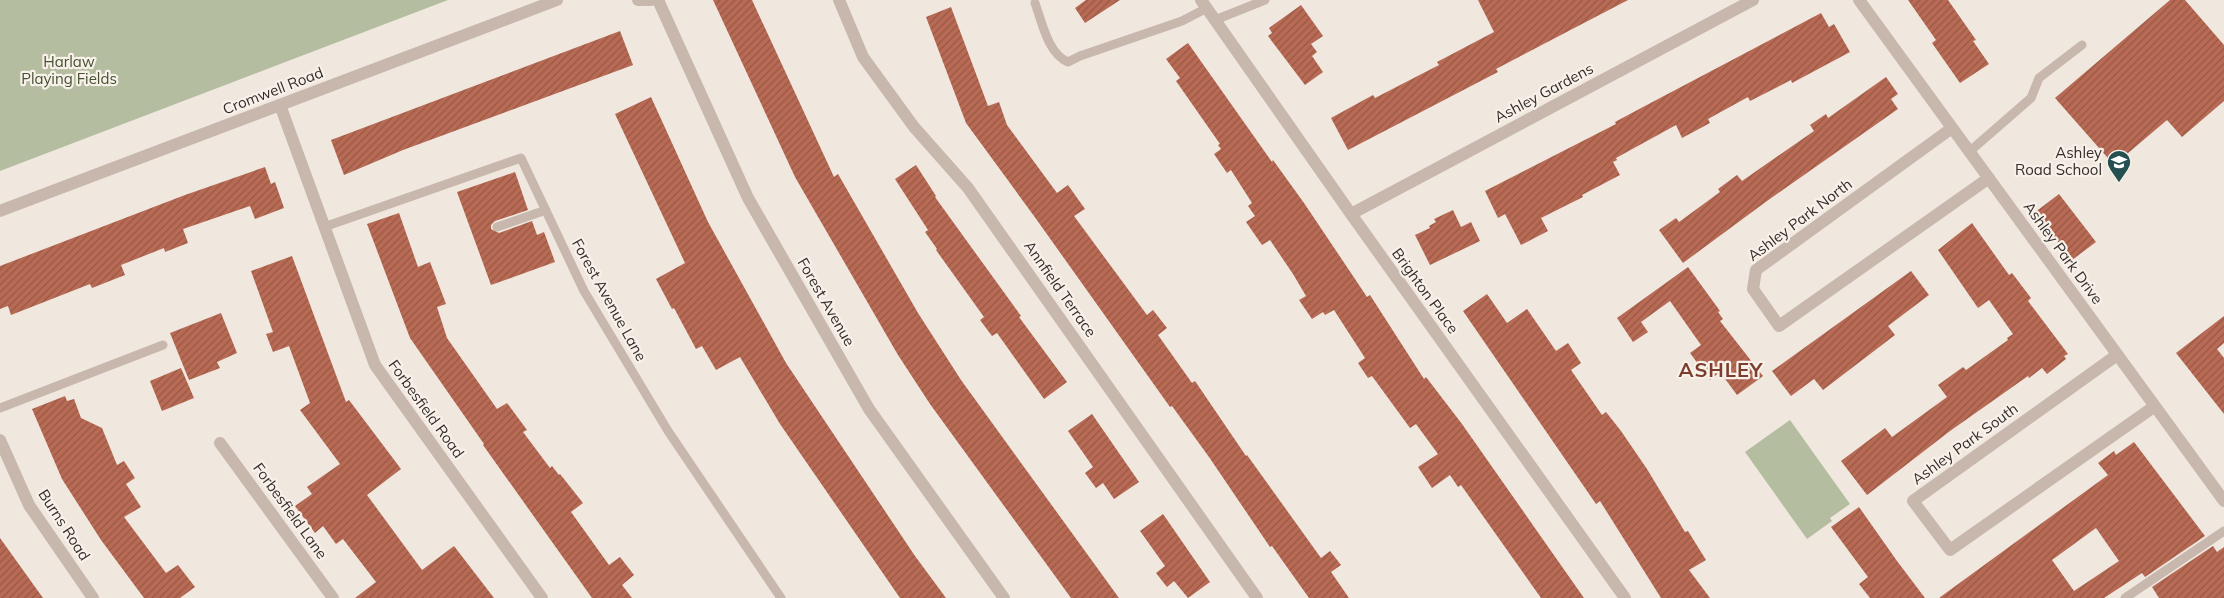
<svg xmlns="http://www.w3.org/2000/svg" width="2224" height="598" font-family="Mulish,sans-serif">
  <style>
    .green { fill: #b4bda0 }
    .building { fill: url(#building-hatch); fill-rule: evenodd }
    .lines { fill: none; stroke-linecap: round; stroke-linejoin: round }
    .service { stroke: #c7b7ac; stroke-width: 9 }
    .minor { stroke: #c7b7ac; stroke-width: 12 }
    .tertiary { stroke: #c7b7ac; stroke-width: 12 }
    .labels { text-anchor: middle; stroke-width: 4.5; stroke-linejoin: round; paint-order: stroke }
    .park-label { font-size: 15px; fill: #465130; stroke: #f8f1ea }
    .street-label { font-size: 15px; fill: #352d2a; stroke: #f8f1ea }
    .poi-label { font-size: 15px; fill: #352d2a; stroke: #f8f1ea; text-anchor: end }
    .district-label { font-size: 20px; font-weight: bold; letter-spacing: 1px; fill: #7b3d2c; stroke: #f8f1ea }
  </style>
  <defs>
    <pattern id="building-hatch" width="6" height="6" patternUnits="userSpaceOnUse" patternTransform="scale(1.25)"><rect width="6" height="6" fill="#b86a54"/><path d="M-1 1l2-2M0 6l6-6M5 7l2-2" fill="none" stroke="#965846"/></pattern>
  </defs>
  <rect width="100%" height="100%" fill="#f0e7df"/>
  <path class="green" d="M 0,0 L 448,0 L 0,171 Z
    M 1790,420 L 1850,504 L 1830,518 L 1832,521 L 1807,539 L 1745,452 Z"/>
  <path class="building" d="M 713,0 L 752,0 L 834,177 L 838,174 L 918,313 L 961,380 L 1119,598 L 1071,598 L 930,404 L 898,355 L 795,177 Z
    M 1086,0 L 1120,0 L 1085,23 L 1075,8 Z
    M 1478,0 L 1628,0 L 1496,69 L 1498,72 L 1348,150 L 1331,118 L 1373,95 L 1375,98 L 1439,65 L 1437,62 L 1494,32 Z
    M 1908,0 L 1948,0 L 1976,40 L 1973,41 L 1989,64 L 1960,83 L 1932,43 L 1936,40 Z
    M 2170,0 L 2185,0 L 2224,45 L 2224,101 L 2182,137 L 2167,120 L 2114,165 L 2055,98 Z
    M 1301,5 L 1323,36 L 1311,44 L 1317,52 L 1312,56 L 1323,72 L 1305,85 L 1268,36 L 1272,33 L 1269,28 Z
    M 951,7 L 988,106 L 999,102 L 1007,125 L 1057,193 L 1068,185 L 1085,209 L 1074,216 L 1147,315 L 1153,310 L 1167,328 L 1158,335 L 1192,383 L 1195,381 L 1246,456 L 1247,455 L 1321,558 L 1330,551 L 1341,565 L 1331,572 L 1349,598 L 1309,598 L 1272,546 L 1270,547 L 1209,457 L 1172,406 L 1170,407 L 1034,216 L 966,123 L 926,17 Z
    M 1821,13 L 1829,27 L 1834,24 L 1850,52 L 1792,83 L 1791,80 L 1750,101 L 1748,97 L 1708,119 L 1710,123 L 1682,138 L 1676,125 L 1616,158 L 1617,160 L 1613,162 L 1620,175 L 1582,195 L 1583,197 L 1541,218 L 1548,231 L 1521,245 L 1505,214 L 1498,218 L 1485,191 L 1616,124 L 1615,122 L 1643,107 Z
    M 620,31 L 633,65 L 403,150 L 344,175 L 331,140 Z
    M 1188,43 L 1272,162 L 1273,160 L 1304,203 L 1355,279 L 1367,297 L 1370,295 L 1424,379 L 1426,377 L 1462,424 L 1584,598 L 1541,598 L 1461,485 L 1458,487 L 1450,475 L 1432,488 L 1418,467 L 1438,454 L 1416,424 L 1410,428 L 1372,376 L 1368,378 L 1358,363 L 1365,358 L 1334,310 L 1325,315 L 1323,312 L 1312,319 L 1299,300 L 1306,296 L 1293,274 L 1270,240 L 1262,245 L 1246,222 L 1255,216 L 1248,206 L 1252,203 L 1231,170 L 1227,173 L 1214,154 L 1221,149 L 1218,145 L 1220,144 L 1176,81 L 1180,78 L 1166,59 Z
    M 1886,77 L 1898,94 L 1891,99 L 1898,109 L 1767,201 L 1683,263 L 1659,230 L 1676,218 L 1679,222 L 1720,192 L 1718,189 L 1737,175 L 1742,181 L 1814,131 L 1810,125 L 1826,114 L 1828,118 Z
    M 651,97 L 708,222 L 786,363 L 915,556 L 946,598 L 900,598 L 780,424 L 740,357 L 716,370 L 702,346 L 696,349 L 674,308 L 672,309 L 656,279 L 685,263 L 615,114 Z
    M 916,165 L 936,196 L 935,197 L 1021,316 L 1019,317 L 1067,382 L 1044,399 L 997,333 L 992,336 L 980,320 L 984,317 L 936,250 L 937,249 L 925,232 L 928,230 L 895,179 Z
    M 265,167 L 271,184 L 275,182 L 284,208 L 255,219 L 250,206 L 183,229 L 188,243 L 165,252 L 164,248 L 121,265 L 125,275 L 92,288 L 90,284 L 11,315 L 8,306 L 0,309 L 0,266 L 185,195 Z
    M 515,172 L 528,210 L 495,221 L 491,225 L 491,229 L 499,233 L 532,221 L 537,235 L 544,232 L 555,262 L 491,285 L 457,192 Z
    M 2059,194 L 2096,242 L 2072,260 L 2034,213 Z
    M 1453,210 L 1461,227 L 1471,222 L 1480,241 L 1430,265 L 1415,235 L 1430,228 L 1429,226 L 1436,222 L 1434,219 Z
    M 399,213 L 418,267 L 430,262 L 446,304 L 437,307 L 447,338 L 497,409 L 507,403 L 527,430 L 523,432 L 550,468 L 552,466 L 559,475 L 560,474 L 583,503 L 571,512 L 609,565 L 620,557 L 634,575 L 622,585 L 632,598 L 592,598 L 483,445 L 484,444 L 410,338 L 367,224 Z
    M 1972,223 L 2009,275 L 2012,273 L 2031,298 L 2028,301 L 2068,354 L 2064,356 L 2066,359 L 2047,374 L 2042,368 L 2029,378 L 2028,376 L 1950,431 L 1867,495 L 1841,461 L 1885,428 L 1892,437 L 1947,397 L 1938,385 L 1963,367 L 1966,370 L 2008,340 L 2007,338 L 2013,334 L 1989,300 L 1978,308 L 1938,250 Z
    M 292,256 L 346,402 L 349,400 L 401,469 L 367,495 L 422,570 L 454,546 L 494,598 L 355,598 L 376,582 L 343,539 L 336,544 L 323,526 L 315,533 L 295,506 L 312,494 L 307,487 L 340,464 L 300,410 L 310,403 L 289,346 L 273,352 L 266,334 L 273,332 L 251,271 Z
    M 1688,267 L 1720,311 L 1718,312 L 1723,319 L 1720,321 L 1763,376 L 1737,395 L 1720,372 L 1710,380 L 1690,353 L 1701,345 L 1670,301 L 1641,322 L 1648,332 L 1633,342 L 1617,318 Z
    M 1911,271 L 1929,295 L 1888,326 L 1895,335 L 1823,390 L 1814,379 L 1791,396 L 1772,371 Z
    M 1487,294 L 1507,323 L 1527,309 L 1556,351 L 1568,343 L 1581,363 L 1571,370 L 1602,415 L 1606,412 L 1621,431 L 1647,469 L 1685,532 L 1688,531 L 1706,560 L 1689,570 L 1710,598 L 1661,598 L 1600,501 L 1596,504 L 1463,311 Z
    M 221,313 L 237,353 L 217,362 L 220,368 L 189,380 L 170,333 Z
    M 2224,316 L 2224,343 L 2217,349 L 2224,358 L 2224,414 L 2176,353 Z
    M 181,368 L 194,398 L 162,411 L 150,381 Z
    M 65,396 L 67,401 L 74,399 L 81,418 L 102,428 L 117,465 L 124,461 L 135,478 L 126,484 L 141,507 L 124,517 L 166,573 L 178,565 L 195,587 L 180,598 L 144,598 L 101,540 L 62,479 L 32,409 Z
    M 1092,414 L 1139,482 L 1114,499 L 1103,483 L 1096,488 L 1085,473 L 1093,467 L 1068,431 Z
    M 2134,442 L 2205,536 L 2145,577 L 2142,573 L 2104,598 L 1939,598 L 2108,475 L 2098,463 L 2114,451 L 2116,455 ZM 2096,528 L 2119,561 L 2074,591 L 2052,560 Z
    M 1859,507 L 1897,561 L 1925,598 L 1870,598 L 1859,584 L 1868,577 L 1831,527 Z
    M 1163,514 L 1210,582 L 1188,598 L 1174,581 L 1167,587 L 1156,573 L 1165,566 L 1140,531 Z
    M 0,538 L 43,598 L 0,598 Z
    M 2213,546 L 2217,552 L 2224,547 L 2224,598 L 2159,598 L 2152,587 Z"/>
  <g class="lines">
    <path class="service" d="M 1035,3 C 1042,22 1048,54 1068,62 L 1080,56 L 1182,21 L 1207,8
      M 1215,20 L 1265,0
      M 1969,152 L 2031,98 L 2039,78 L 2082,45
      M 324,227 L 521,158 L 584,291 L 668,431 L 781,598
      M 497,227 L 546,210
      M 0,408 L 163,345
      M 2125,598 L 2224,531"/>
    <path class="minor" d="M 839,0 L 863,57 L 914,127 L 968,188 L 1257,598
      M 1201,0 L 1351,214 L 1625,598
      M 1859,0 L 2224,501
      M 280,105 L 375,365 L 542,598
      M 1952,128 L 1756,270 L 1753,289 L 1779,326 L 1989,178
      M 1351,214 L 1753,0
      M 2117,355 L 1913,501 L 1950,550 L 2155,406
      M 0,440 L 29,505 L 93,598
      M 220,443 L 333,598"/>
    <path class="tertiary" d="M 638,0 L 651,0
      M 658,0 L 748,198 L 869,409 L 1004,598
      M 0,211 L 557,0"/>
  </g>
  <defs>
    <g id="school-pin" transform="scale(1.25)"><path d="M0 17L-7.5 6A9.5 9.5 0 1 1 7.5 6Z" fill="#245052" stroke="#f8f1ea"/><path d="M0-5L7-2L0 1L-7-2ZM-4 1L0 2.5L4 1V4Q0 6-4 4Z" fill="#fff"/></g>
  </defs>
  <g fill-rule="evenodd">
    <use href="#school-pin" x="2119" y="162"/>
  </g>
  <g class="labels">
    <g class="park-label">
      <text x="69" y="67">Harlaw<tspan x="69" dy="17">Playing Fields</tspan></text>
    </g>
    <g class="street-label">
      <text transform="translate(273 91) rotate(-21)" y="5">Cromwell Road</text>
      <text transform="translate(1544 93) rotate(-28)" y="5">Ashley Gardens</text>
      <text transform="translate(1800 220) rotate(-37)" y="5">Ashley Park North</text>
      <text transform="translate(2063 253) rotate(54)" y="5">Ashley Park Drive</text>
      <text transform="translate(1060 289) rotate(55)" y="5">Annfield Terrace</text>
      <text transform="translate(1425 291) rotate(54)" y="5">Brighton Place</text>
      <text transform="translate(609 300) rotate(61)" y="5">Forest Avenue Lane</text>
      <text transform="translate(826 302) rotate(60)" y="5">Forest Avenue</text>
      <text transform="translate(426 409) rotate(54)" y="5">Forbesfield Road</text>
      <text transform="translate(1965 444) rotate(-36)" y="5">Ashley Park South</text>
      <text transform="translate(290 511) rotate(54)" y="5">Forbesfield Lane</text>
      <text transform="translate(64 525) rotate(57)" y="5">Burns Road</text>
    </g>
    <g class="poi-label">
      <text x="2102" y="158">Ashley<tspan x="2102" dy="17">Road School</tspan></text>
    </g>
    <g class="district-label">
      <text x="1721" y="377">ASHLEY</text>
    </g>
  </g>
</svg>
